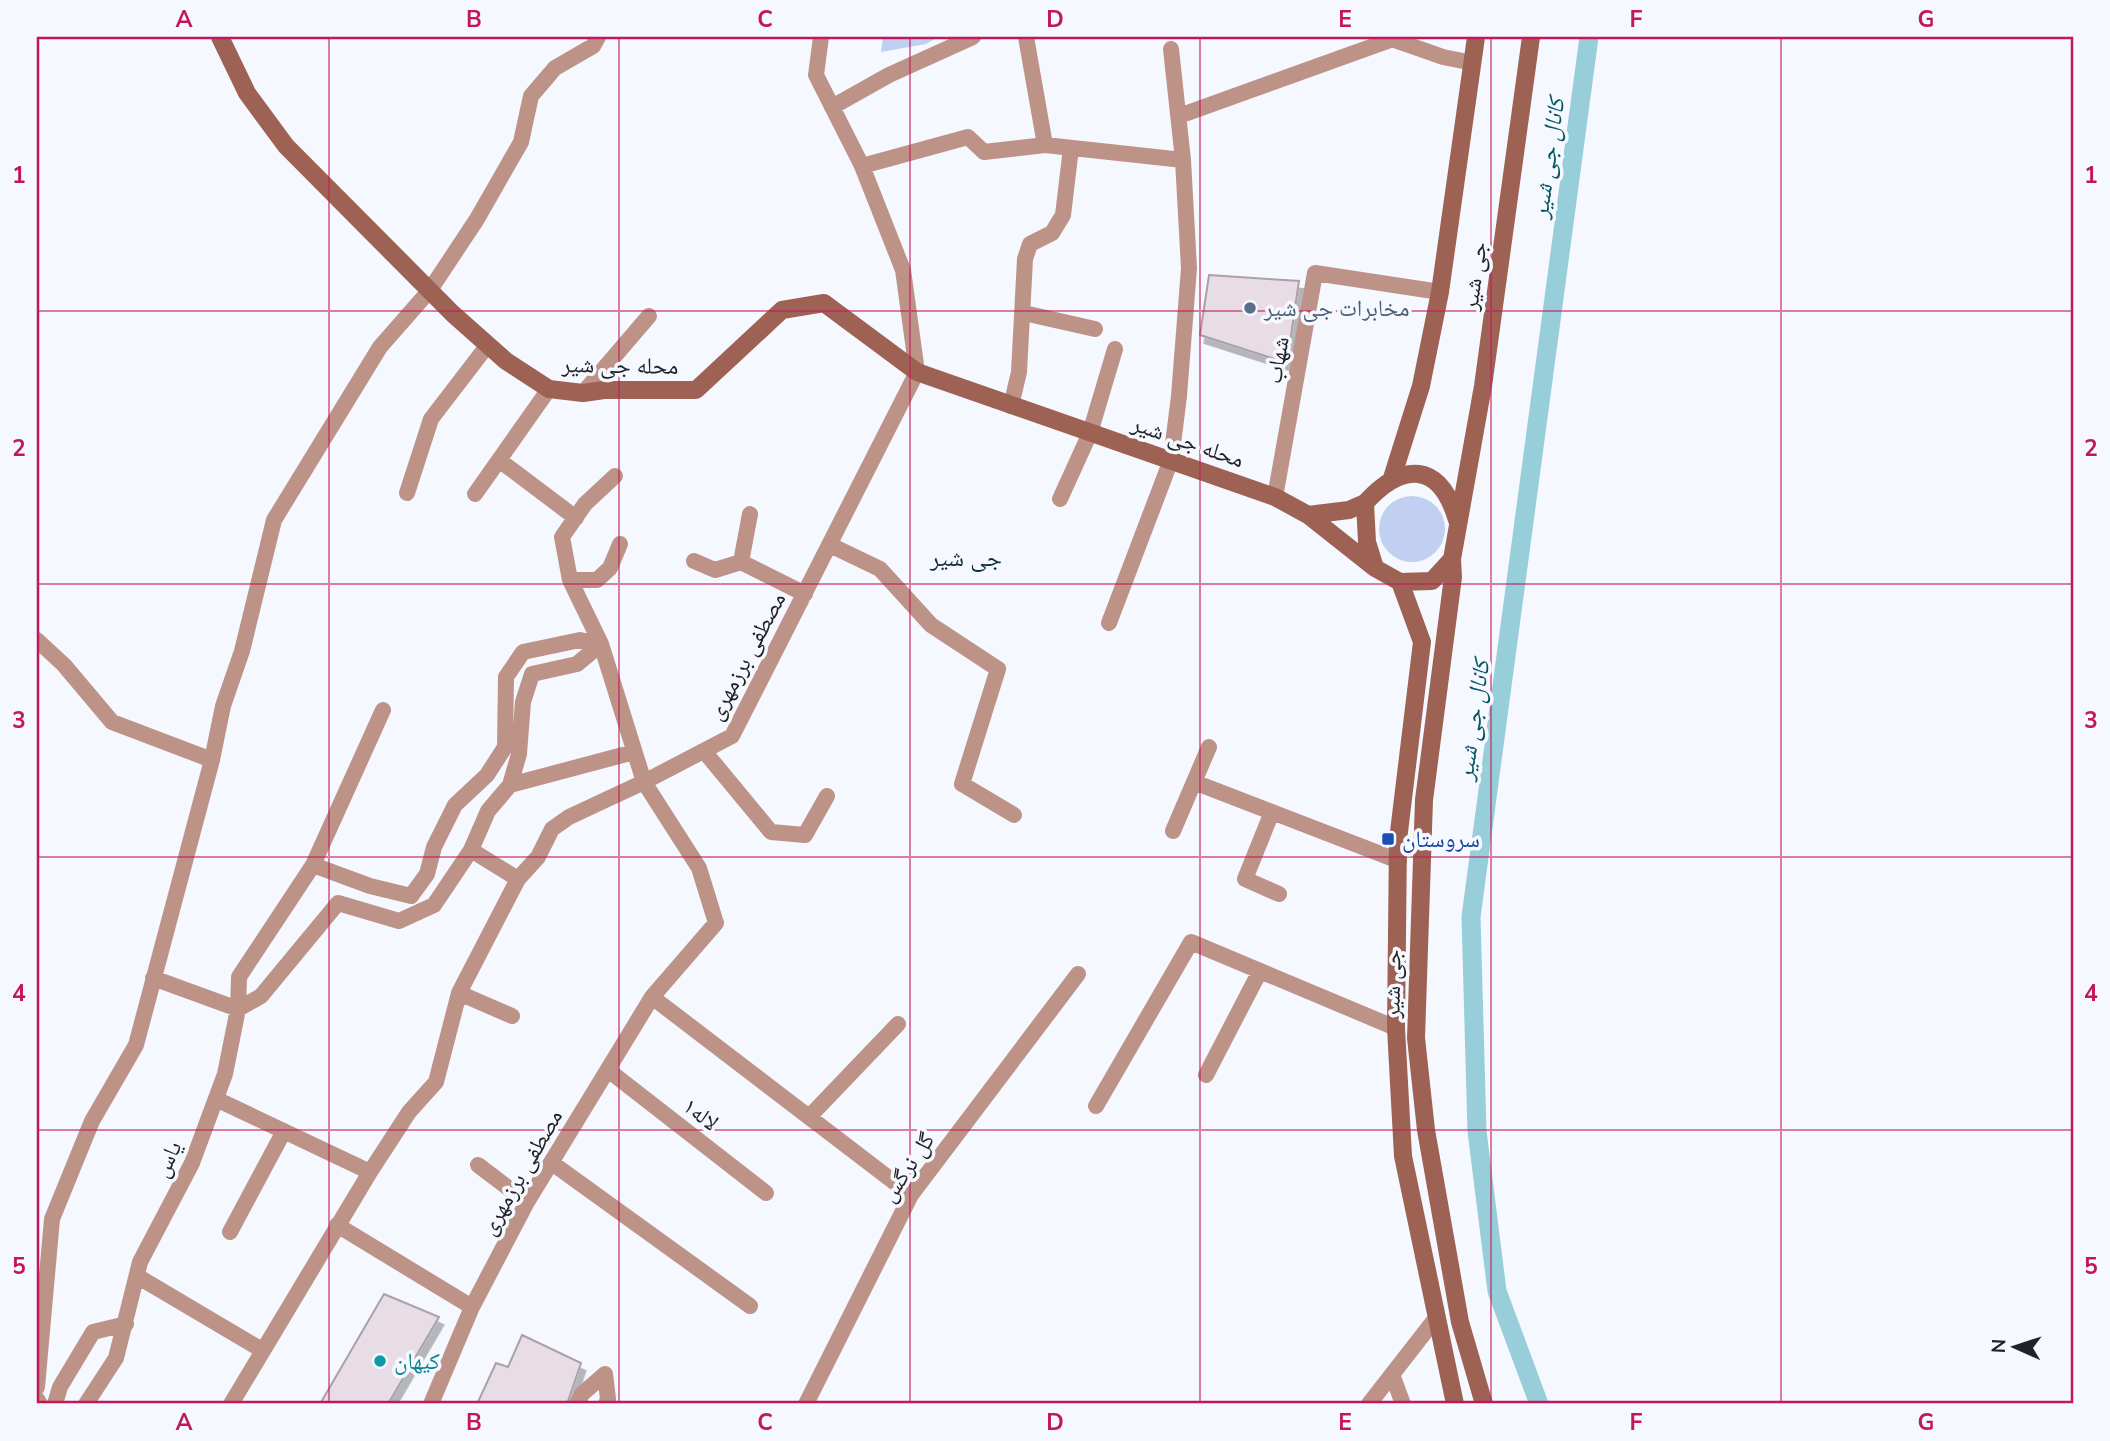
<svg xmlns="http://www.w3.org/2000/svg" width="2110" height="1441" font-family="'Nunito Sans','Noto Naskh Arabic',sans-serif">
  <style>
    .green { fill: #c1cff0 }
    .lines { fill: none; stroke-linecap: round; stroke-linejoin: round }
    .canal { stroke: #97ced9; stroke-width: 19 }
    .building { fill: #e8dde4; stroke: #aba1a8; stroke-width: 2; filter: url(#shadow) }
    .minor { stroke: #bd9388; stroke-width: 16 }
    .secondary { stroke: #9d6254; stroke-width: 18 }
    .grid { fill: none; stroke: #c2185b; stroke-width: 2; stroke-opacity: 0.55 }
    .service-dot { fill: #5c6f8a; stroke: #f5f8fe; stroke-width: 2.5 }
    .transit-dot { fill: #1a4fb4; stroke: #f5f8fe; stroke-width: 2.5 }
    .culture-dot { fill: #0f9aa8; stroke: #f5f8fe; stroke-width: 2.5 }
    .labels { text-anchor: middle; stroke-width: 7; stroke-linejoin: round; paint-order: stroke }
    .street-label { font-size: 23px; fill: #202226; stroke: #f5f8fe }
    .service-label { font-size: 23px; fill: #4e5e75; stroke: #f5f8fe; text-anchor: start }
    .transit-label { font-size: 23px; fill: #164399; stroke: #f5f8fe; text-anchor: start }
    .culture-label { font-size: 23px; fill: #0d838f; stroke: #f5f8fe; text-anchor: start }
    .water-label { font-size: 24px; font-style: italic; fill: #055662; stroke: #f5f8fe }
    .neighbourhood-label { font-size: 24px; fill: #12303a; stroke: #f5f8fe }
    .neatline { fill: none; stroke: #c2185b; stroke-width: 2.5 }
    .grid-label { font-size: 23px; text-anchor: middle; font-weight: bold; fill: #c2185b }
  </style>
  <defs>
    <filter id="shadow"><feDropShadow dx="4.5" dy="8" stdDeviation="0" flood-color="#0004"/></filter>
  </defs>
  <rect width="100%" height="100%" fill="#f5f8fe"/>
  <path class="green" d="M 883,37 L 938,37 L 926,44 L 881,52 Z
    M1379 529a33 33 0 1 1 66 0a33 33 0 1 1-66 0Z"/>
  <g class="lines">
    <path class="canal" d="M 1539,1404 L 1497,1291 L 1477,1131 L 1471,917 L 1589,37"/>
  </g>
  <path class="building" d="M 1209,275 L 1299,281 L 1287,363 L 1200,335 Z
    M 384,1294 L 439,1317 L 388,1404 L 320,1404 Z
    M 522,1335 L 581,1363 L 567,1404 L 477,1404 L 496,1363 L 508,1367 Z"/>
  <g class="lines">
    <path class="minor" d="M 1026,37 L 1045,145
      M 1386,37 L 1443,57 L 1473,63
      M 832,107 L 889,75 L 973,37
      M 1179,116 L 1393,39
      M 862,166 L 968,137 L 984,152 L 1045,145 L 1183,160
      M 1024,313 L 1095,329
      M 583,393 L 649,316
      M 1011,406 L 1019,372 L 1025,259 L 1030,244 L 1052,233 L 1063,215 L 1071,148
      M 499,460 L 576,518
      M 407,493 L 431,419 L 487,346
      M 475,494 L 549,389
      M 1275,497 L 1315,273 L 1440,292
      M 1060,499 L 1090,433 L 1115,349
      M 830,545 L 880,569 L 931,625 L 998,669 L 962,784 L 1014,815
      M 694,561 L 715,570 L 741,562 L 750,514
      M 741,562 L 805,594
      M 570,580 L 597,580 L 610,568 L 620,544
      M 1109,623 L 1171,460 L 1179,396 L 1189,268 L 1183,160 L 1171,49
      M 37,640 L 64,665 L 112,722 L 212,760
      M 704,751 L 771,832 L 805,835 L 827,796
      M 1194,782 L 1399,861
      M 510,785 L 634,752
      M 1272,812 L 1245,879 L 1279,894
      M 1173,831 L 1209,747
      M 313,865 L 383,710
      M 518,879 L 538,857 L 552,829 L 569,817 L 644,782 L 601,644 L 570,580 L 562,537 L 585,504 L 615,476
      M 153,978 L 238,1009
      M 459,993 L 512,1016
      M 652,997 L 911,1195
      M 238,1009 L 261,996 L 338,903 L 399,921 L 434,905 L 471,850 L 488,811 L 510,785 L 519,754 L 523,702 L 532,674 L 577,664 L 601,644
      M 608,1070 L 766,1193
      M 1206,1075 L 1260,971
      M 216,1099 L 370,1172
      M 1096,1106 L 1191,942 L 1396,1028
      M 809,1117 L 898,1024
      M 552,1163 L 750,1306
      M 478,1165 L 527,1202
      M 337,1225 L 472,1307
      M 230,1232 L 284,1131
      M 137,1276 L 262,1350
      M 1393,1377 L 1403,1404
      M 37,1387 L 52,1219 L 92,1121 L 136,1045 L 212,760 L 223,706 L 242,651 L 274,520 L 380,347 L 430,290 L 477,219 L 521,142 L 531,96 L 555,68 L 593,46 L 598,37
      M 37,1399 L 40,1404
      M 55,1404 L 60,1387 L 93,1332 L 126,1324
      M 86,1404 L 116,1358 L 140,1262 L 192,1163 L 225,1074 L 238,1009 L 239,977 L 313,865 L 370,886 L 411,896 L 427,874 L 434,847 L 455,805 L 487,775 L 505,747 L 506,677 L 523,652 L 580,640 L 601,644
      M 231,1404 L 370,1172 L 409,1112 L 436,1082 L 459,993 L 518,879 L 471,850
      M 431,1404 L 472,1307 L 527,1202 L 652,997 L 716,923 L 699,868 L 644,782 L 732,736 L 917,372 L 903,270 L 862,166 L 816,75 L 821,37
      M 577,1404 L 582,1394 L 605,1374 L 608,1399 L 606,1404
      M 806,1404 L 911,1195 L 1078,974
      M 1369,1404 L 1436,1318"/>
    <path class="secondary" d="M 220,37 L 247,93 L 286,146 L 453,314 L 506,361 L 549,389 L 583,393 L 604,390 L 696,390 L 782,310 L 824,303 L 917,372 L 1275,497 L 1308,515 L 1375,568
      M 1392,478 L 1421,386 L 1440,292 L 1476,37
      M 1308,515 L 1349,510 L 1365,503
      M 1457,520 C 1440,462 1403,461 1365,503 L 1367,542 L 1375,568 L 1400,582 L 1432,581 L 1452,559 L 1483,386 L 1531,37
      M 1452,559 L 1453,577 L 1424,800 L 1416,1038 L 1426,1130 L 1460,1322 L 1484,1404
      M 1400,582 L 1422,642 L 1398,840 L 1396,1028 L 1403,1156 L 1455,1404"/>
  </g>
  <path class="grid" d="M 329,37 L 329,1404M 619,37 L 619,1404M 910,37 L 910,1404M 1200,37 L 1200,1404M 1491,37 L 1491,1404M 1781,37 L 1781,1404M 37,311 L 2073,311M 37,584 L 2073,584M 37,857 L 2073,857M 37,1130 L 2073,1130"/>
  <circle class="service-dot" cx="1250" cy="308" r="7"/>
  <rect class="transit-dot" x="1381" y="832" width="14" height="14" rx="3.5"/>
  <circle class="culture-dot" cx="380" cy="1361" r="7"/>
  <g class="labels">
    <g class="street-label">
      <text transform="translate(1474 276) rotate(-82)" y="8">جی شیر</text>
      <text transform="translate(1277 360) rotate(-80)" y="8">شهاب</text>
      <text transform="translate(620 365) rotate(1)" y="8">محله جی شیر</text>
      <text transform="translate(1188 441) rotate(19)" y="8">محله جی شیر</text>
      <text transform="translate(746 656) rotate(-62)" y="8">مصطفی برزمهری</text>
      <text transform="translate(1392 984) rotate(-89)" y="8">جی شیر</text>
      <text transform="translate(701 1114) rotate(38)" y="8">لاله۱</text>
      <text transform="translate(167 1159) rotate(-65)" y="8">یاس</text>
      <text transform="translate(907 1167) rotate(-56)" y="8">گل نرگس</text>
      <text transform="translate(521 1172) rotate(-60)" y="8">مصطفی برزمهری</text>
    </g>
    <g class="service-label">
      <text x="1264" y="316">مخابرات جی شیر</text>
    </g>
    <g class="transit-label">
      <text x="1402" y="847">سروستان</text>
    </g>
    <g class="culture-label">
      <text x="394" y="1369">کیهان</text>
    </g>
    <g class="water-label">
      <text transform="translate(1548 158) rotate(-82)" y="8">کانال جی شیر</text>
      <text transform="translate(1473 720) rotate(-82)" y="8">کانال جی شیر</text>
    </g>
    <g class="neighbourhood-label">
      <text x="966" y="566">جی شیر</text>
    </g>
  </g>
  <rect width="2110" height="1441" fill="none" stroke="#f5f8fe" stroke-width="77"/>
  <g transform="translate(2015 1347) rotate(273)" stroke="#f5f8fe" stroke-width="5" paint-order="stroke">
  <path d="M0-5L12 26L0 18L-12 26Z" fill="#202226"/>
  <text y="-10" font-size="19" font-weight="bold" text-anchor="middle" fill="#202226">N</text>
  </g>
  <rect x="38" y="38" width="2034" height="1364" class="neatline"/>
  <g class="grid-label">
    <text x="184" y="27">A</text>
    <text x="474" y="27">B</text>
    <text x="765" y="27">C</text>
    <text x="1055" y="27">D</text>
    <text x="1345" y="27">E</text>
    <text x="1636" y="27">F</text>
    <text x="1926" y="27">G</text>
    <text x="19" y="183">1</text>
    <text x="2091" y="183">1</text>
    <text x="19" y="456">2</text>
    <text x="2091" y="456">2</text>
    <text x="19" y="728">3</text>
    <text x="2091" y="728">3</text>
    <text x="19" y="1001">4</text>
    <text x="2091" y="1001">4</text>
    <text x="19" y="1274">5</text>
    <text x="2091" y="1274">5</text>
    <text x="184" y="1430">A</text>
    <text x="474" y="1430">B</text>
    <text x="765" y="1430">C</text>
    <text x="1055" y="1430">D</text>
    <text x="1345" y="1430">E</text>
    <text x="1636" y="1430">F</text>
    <text x="1926" y="1430">G</text>
  </g>
</svg>
